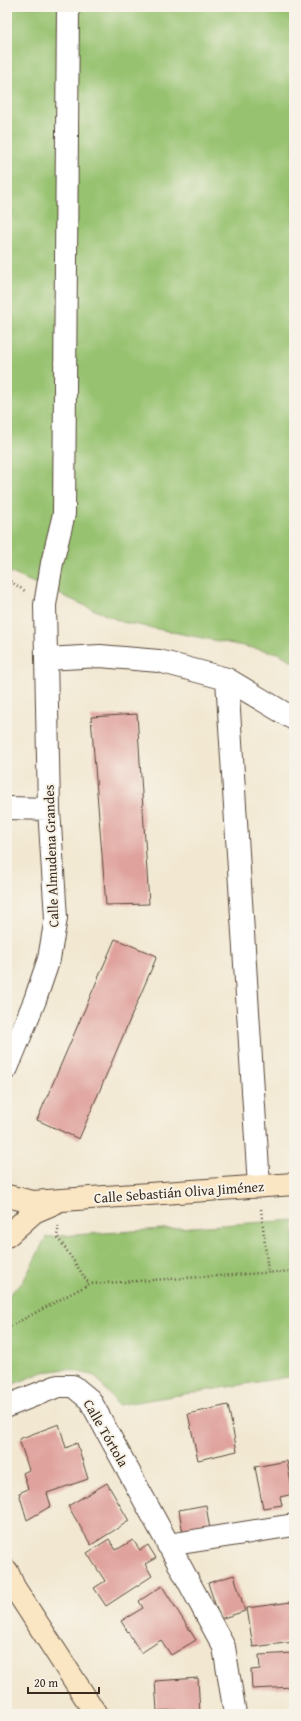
<svg xmlns="http://www.w3.org/2000/svg" width="301" height="1721" font-family="'Gentium Book Plus',serif">
  <style>
    .green { fill: #97c26f; stroke: #697646 }
    .building { fill: #e0a29d }
    .lines { fill: none; stroke-linecap: round; stroke-linejoin: round }
    .street-casing { stroke: #564639; stroke-width: 24 }
    .secondary-casing { stroke: #564639; stroke-width: 24 }
    .path { stroke: #564639; stroke-width: 2.5; stroke-dasharray: 1 3; stroke-linecap: butt }
    .street { stroke: #fff; stroke-width: 22 }
    .secondary { stroke: #fbe6c4; stroke-width: 22 }
    .labels { text-anchor: middle; stroke-width: 4; stroke-linejoin: round; paint-order: stroke }
    .street-label { font-size: 14px; fill: #3b2a1e; stroke: #f7f3e8 }
  </style>
  <rect width="100%" height="100%" fill="#f7f3e8"/>
  <filter id="ink" filterUnits="userSpaceOnUse"><feTurbulence type="fractalNoise" baseFrequency=".025" numOctaves="2"/><feDisplacementMap in="SourceGraphic" scale="8" xChannelSelector="R" yChannelSelector="G"/><feConvolveMatrix kernelMatrix="1 2 1 2 8 2 1 2 1" color-interpolation-filters="sRGB"/></filter>
  <filter id="wash" filterUnits="userSpaceOnUse"><feTurbulence type="fractalNoise" baseFrequency=".012" numOctaves="4" result="noise"/><feDisplacementMap in="SourceGraphic" scale="16" xChannelSelector="R" yChannelSelector="G"/><feGaussianBlur stdDeviation="0.9" result="paint"/><feColorMatrix in="noise" values="0 0 0 0 0 0 0 0 0 0 0 0 0 0 0 0 0 1.4 0 .05"/><feComposite in="paint" operator="in"/></filter>
  <g filter="url(#wash)">
    <rect width="100%" height="100%" fill="#f2e8d2"/>
    <path class="green" d="M 7,7 L 294,7 L 294,662 L 278,653 L 122,622 L 7,571 Z
      M 294,1220 L 294,1376 L 118,1405 L 95,1376 L 67,1369 L 43,1372 L 7,1387 L 7,1296 L 23,1282 L 46,1237 Z"/>
    <g id="blocks">
      <path class="building" d="M 137,714 L 149,904 L 106,905 L 91,717 Z
        M 115,939 L 157,956 L 79,1139 L 37,1120 Z
        M 228,1405 L 237,1451 L 198,1460 L 188,1414 Z
        M 59,1424 L 66,1448 L 77,1443 L 88,1479 L 47,1493 L 51,1506 L 27,1520 L 19,1493 L 28,1489 L 23,1473 L 29,1470 L 19,1439 Z
        M 287,1461 L 293,1494 L 280,1497 L 282,1505 L 263,1508 L 255,1467 Z
        M 107,1483 L 129,1521 L 91,1545 L 68,1506 Z
        M 206,1505 L 210,1530 L 183,1534 L 179,1510 Z
        M 109,1539 L 116,1550 L 133,1540 L 140,1550 L 148,1545 L 156,1558 L 145,1564 L 152,1576 L 106,1606 L 94,1588 L 105,1581 L 87,1553 Z
        M 234,1575 L 245,1611 L 220,1619 L 208,1583 Z
        M 162,1586 L 196,1640 L 171,1655 L 161,1640 L 141,1653 L 121,1621 L 143,1608 L 139,1601 Z
        M 291,1602 L 294,1625 L 294,1642 L 253,1647 L 247,1608 Z
        M 294,1653 L 294,1687 L 252,1689 L 251,1670 L 260,1669 L 259,1655 Z
        M 198,1678 L 200,1714 L 176,1714 L 176,1710 L 157,1711 L 155,1681 Z
        M 292,1699 L 294,1699 L 294,1714 L 292,1714 Z"/>
    </g>
  </g>
  <g filter="url(#ink)">
    <use href="#blocks" fill-opacity="0" stroke="#564639" stroke-width="1"/>
    <g class="lines">
      <g class="street-casing">
        <path id="street" d="M 46,659 L 100,656 L 159,661 L 227,679 L 294,719
          M 227,679 L 259,1186
          M 7,808 L 49,809
          M 7,1068 L 35,1000 L 49,959 L 56,918 L 49,809 L 45,605 L 52,563 L 64,514 L 68,7
          M 7,1406 L 58,1386 L 73,1386 L 90,1400 L 224,1647 L 235,1714
          M 168,1545 L 294,1525"/>
      </g>
      <g class="secondary-casing">
        <path id="secondary" d="M 7,1196 L 33,1202 L 294,1184
          M 7,1236 L 34,1212 L 55,1203
          M 7,1571 L 14,1587 L 96,1714"/>
      </g>
      <path class="path" d="M 7,579 L 25,591
        M 261,1209 L 268,1272
        M 59,1226 L 57,1236 L 89,1284
        M 7,1328 L 89,1284 L 294,1271"/>
      <use href="#street" class="street"/>
      <use href="#secondary" class="secondary"/>
    </g>
  </g>
  <g class="labels">
    <g class="street-label">
      <text transform="translate(51 856) rotate(-92)" y="5">Calle Almudena Grandes</text>
      <text transform="translate(179 1192) rotate(-4)" y="5">Calle Sebastián Oliva Jiménez</text>
      <text transform="translate(106 1433) rotate(60)" y="5">Calle Tórtola</text>
    </g>
  </g>
  <rect width="301" height="1721" fill="none" stroke="#f7f3e8" stroke-width="24"/>
  <path d="M28 1687v6h71v-6" fill="none" stroke="#3b2a1e" stroke-width="2"/>
  <text x="34" y="1687" font-size="12" fill="#3b2a1e" stroke="#f7f3e8" stroke-width="3" paint-order="stroke">20 m</text>
</svg>
